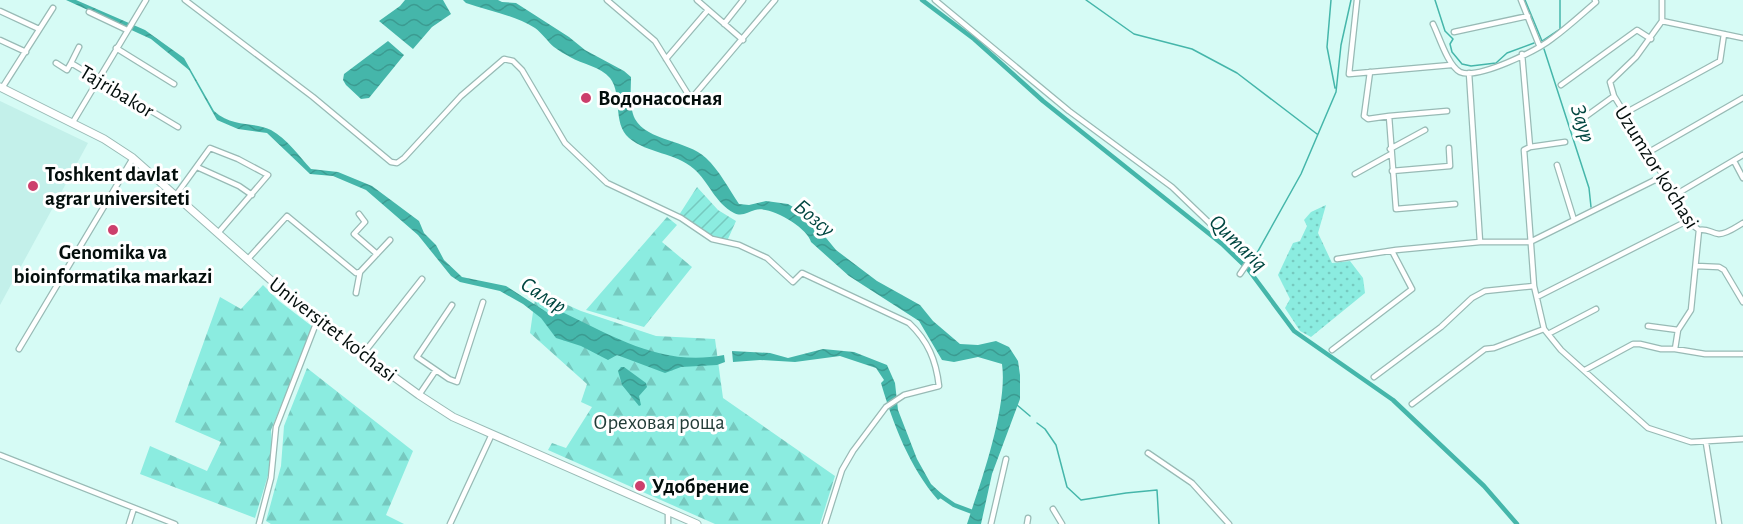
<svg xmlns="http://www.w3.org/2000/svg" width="1743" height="524" font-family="'Alegreya Sans',sans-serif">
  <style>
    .built { fill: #c3f0ea }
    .grass { fill: url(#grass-dots) }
    .forest { fill: url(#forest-firs) }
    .garden { fill: url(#garden-furrows) }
    .water { fill: url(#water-waves) }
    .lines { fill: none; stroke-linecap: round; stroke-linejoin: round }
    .stream { stroke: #45b6aa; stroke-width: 1.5 }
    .canal { stroke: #45b6aa; stroke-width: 4.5 }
    .minor-casing { stroke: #98bab5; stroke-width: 7 }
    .secondary-casing { stroke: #98bab5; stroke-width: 9 }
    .minor { stroke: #fff; stroke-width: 4.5 }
    .secondary { stroke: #fff; stroke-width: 7 }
    .poi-dot { fill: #cc3f6c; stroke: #fff; stroke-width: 2 }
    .labels { text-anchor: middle; stroke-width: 6; stroke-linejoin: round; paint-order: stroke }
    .street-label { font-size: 21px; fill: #030e0c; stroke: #fff }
    .poi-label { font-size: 21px; font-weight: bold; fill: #030e0c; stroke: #fff; text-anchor: start }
    .park-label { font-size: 21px; fill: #223c38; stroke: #fff }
    .water-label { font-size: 22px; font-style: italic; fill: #004640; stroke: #fff }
  </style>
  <defs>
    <pattern id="grass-dots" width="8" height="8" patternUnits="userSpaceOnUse" patternTransform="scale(1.5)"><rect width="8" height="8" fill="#8bece0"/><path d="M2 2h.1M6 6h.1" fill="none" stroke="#76c9bf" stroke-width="1.8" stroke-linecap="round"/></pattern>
    <pattern id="forest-firs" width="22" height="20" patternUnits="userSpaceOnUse" patternTransform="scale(1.5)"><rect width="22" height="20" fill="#8bece0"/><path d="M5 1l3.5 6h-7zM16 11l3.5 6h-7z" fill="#76c9bf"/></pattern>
    <pattern id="garden-furrows" width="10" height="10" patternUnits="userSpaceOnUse" patternTransform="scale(1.5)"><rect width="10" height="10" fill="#8bece0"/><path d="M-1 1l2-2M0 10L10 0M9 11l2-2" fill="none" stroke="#76c9bf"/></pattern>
    <pattern id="water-waves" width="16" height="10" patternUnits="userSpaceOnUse" patternTransform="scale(1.5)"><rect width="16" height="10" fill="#45b6aa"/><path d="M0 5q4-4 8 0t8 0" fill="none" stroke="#3b9b91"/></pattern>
  </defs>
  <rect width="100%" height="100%" fill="#d6fbf5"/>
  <path class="built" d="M 0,101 L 88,143 L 0,305 Z"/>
  <path class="grass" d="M 1326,205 L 1318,233 L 1332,263 L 1350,261 L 1363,278 L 1365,293 L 1311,337 L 1300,331 L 1285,308 L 1290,299 L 1278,275 L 1293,243 L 1300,241 L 1307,226 L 1304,220 L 1311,212 Z"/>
  <path class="forest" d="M 667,217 L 677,225 L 662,242 L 692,267 L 644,327 L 586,310 Z
    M 263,285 L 279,301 L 313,327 L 271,430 L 273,459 L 255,518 L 140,474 L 150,446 L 207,471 L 221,442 L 175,422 L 220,297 L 241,309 Z
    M 536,291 L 581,311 L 656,336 L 715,339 L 723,398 L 835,476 L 820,524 L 715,524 L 548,450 L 552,443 L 566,448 L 592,407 L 581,402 L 587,384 L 530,333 Z
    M 307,368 L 413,451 L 386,515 L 404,524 L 271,524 L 266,521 L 281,466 L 284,426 Z"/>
  <path class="garden" d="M 697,187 L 718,210 L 736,221 L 728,239 L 712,238 L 679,215 Z"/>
  <path class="water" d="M 66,0 L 76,0 L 145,30 L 184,58 L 214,111 C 233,128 251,121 271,130 C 287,139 299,156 311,169 L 338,172 L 372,186 L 419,221 L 424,233 L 436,245 L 444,260 L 462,277 L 506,286 L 548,313 L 555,314 L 562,312 C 615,337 662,367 724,355 L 725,362 L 717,365 L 681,367 L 665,373 L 617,355 L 608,360 L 581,346 L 556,338 L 541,318 L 523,304 L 500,291 L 460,282 L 451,276 L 418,235 L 366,190 L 333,176 L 310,174 L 267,133 L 238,129 L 217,120 L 189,70 L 151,39 Z
    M 405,0 L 443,0 L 451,14 L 432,27 L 413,49 L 379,21 L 400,6 Z
    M 463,0 L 498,0 L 502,2 L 516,3 L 569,37 L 585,50 L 624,71 L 631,77 C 631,90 629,107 635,119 C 647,141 687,140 706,158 C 719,170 729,189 739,204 L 749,205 L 766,201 L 788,204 L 808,216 L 836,250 L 877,281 L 920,305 L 933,321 L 960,344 L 978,345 L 996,341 L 1009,347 L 1018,361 L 1020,375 L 1020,399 L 992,474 L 981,524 L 967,524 C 981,482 1008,406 1002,364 L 978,357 L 954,362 L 942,360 L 919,321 L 849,276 L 811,242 C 808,228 770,205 755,210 C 748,212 742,217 734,213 C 715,203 709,182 694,169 C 675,152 648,154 629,138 C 612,123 623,95 610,78 C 601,67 582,64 570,57 C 565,54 559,51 554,47 C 548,42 542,33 535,28 C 514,15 489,11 466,3 Z
    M 388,41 L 404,55 L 369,98 L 361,99 L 346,85 L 343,80 L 344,74 Z
    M 823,349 L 854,352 L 887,365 L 895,383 L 898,410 L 917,459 L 931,484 L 944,496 L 938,500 C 910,468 893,424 881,383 L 884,380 L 876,368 L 840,356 L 795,362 L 760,360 L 733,362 L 732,351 L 770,353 L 788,358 Z
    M 621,367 L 624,367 L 646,383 L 647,387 L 639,396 L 641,405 L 639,406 L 622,385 L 618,371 Z"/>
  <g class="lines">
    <path class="stream" d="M 1086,0 L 1134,34 L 1192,49 L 1237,73 L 1317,134
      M 1331,0 L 1327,47 L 1335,88
      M 1435,0 L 1445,31 L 1453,39 L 1450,44 L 1452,52 L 1462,64 L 1471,66 L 1496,63 L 1507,53 L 1534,43
      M 1525,0 L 1542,41 L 1560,29 L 1560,0
      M 1544,49 L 1589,188 L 1591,207
      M 1248,269 L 1301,174 L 1336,92 L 1341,45 L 1351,0
      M 1017,405 L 1030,416
      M 1037,423 L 1045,429 L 1056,445 L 1067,487 L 1081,500 L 1126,493 L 1157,490 L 1159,524"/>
    <path class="canal" d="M 922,0 L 974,39 L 1043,101 L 1222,244 L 1248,269 L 1294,331 L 1393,400 L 1484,486 L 1517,524
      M 938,494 L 954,505 L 975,513"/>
    <g class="minor-casing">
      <path id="minor" d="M 185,0 L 313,97 L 391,162 L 397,163 L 404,158 L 461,96 L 504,59 L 513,61 L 522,70 L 565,143 L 607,183 L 681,218 L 712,239 L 739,245 L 767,258 L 793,282 L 802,273 L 909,323 C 928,341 936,360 939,386 L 904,395 L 886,407 L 853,451 L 842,470 L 825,524
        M 607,0 L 655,41 L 691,99 L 775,0
        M 697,0 L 743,40
        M 935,0 L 1069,111 L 1172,187 L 1249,261 L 1240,274
        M 1357,0 L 1349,74 L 1451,65
        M 1521,0 L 1539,45
        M 1662,0 L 1662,21 L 1636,57 L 1610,82 L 1614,96 L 1675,195 L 1687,221 L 1699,230 L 1691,310 L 1678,330 L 1675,349
        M 0,11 L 39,29
        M 89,12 L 127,30
        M 1662,21 L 1743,38
        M 724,24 L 743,0
        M 1433,24 C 1439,36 1448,66 1460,72 C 1478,80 1538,50 1553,38 C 1568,27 1582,14 1596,2 L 1595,0
        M 1454,32 L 1528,16
        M 0,40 L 26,52
        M 79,47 L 71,63 L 178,127
        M 116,48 L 174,84
        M 1522,54 L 1530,147 L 1565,142
        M 666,59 L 708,10
        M 56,63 L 67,70 L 71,63
        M 1370,72 L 1364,116 L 1368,119 L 1389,116 L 1396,209 L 1455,204
        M 1469,73 L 1480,242
        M 1561,85 L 1637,30 L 1651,39
        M 2,88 L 53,8
        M 1625,113 L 1720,61 L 1724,34
        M 1389,116 L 1447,111
        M 73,122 L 146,0
        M 1574,125 L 1614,96
        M 1530,147 L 1524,150 L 1534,286 L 1544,329 L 1561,350 L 1648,428 L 1691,442 L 1743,439
        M 1390,149 L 1425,130
        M 1649,152 L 1743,98
        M 1734,161 L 1743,178
        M 1557,165 L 1574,220
        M 197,167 L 239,186 L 252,195
        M 1392,171 L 1450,166 L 1449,148
        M 1355,174 L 1391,154
        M 176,195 L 210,148 L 238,159 L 268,175 L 218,233
        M 1675,195 L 1743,155
        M 359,214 L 365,222 L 354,234 L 377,254
        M 1699,230 C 1707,228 1711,233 1719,234 C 1727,234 1736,227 1743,223
        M 1337,259 L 1396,250 L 1480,242 L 1530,242 L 1663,176
        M 247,260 L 287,216 L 356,273 L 360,272 L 390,240
        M 1696,266 L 1719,267 L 1724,270 L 1743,302
        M 356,293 L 360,272
        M 1537,297 L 1687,221
        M 452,305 L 417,357 L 449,379 L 457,382 L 483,302
        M 1648,326 L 1678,330
        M 1548,334 L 1596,309
        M 19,349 L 133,158
        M 1332,350 L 1412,289 L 1392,251
        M 363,354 L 422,279
        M 1585,370 L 1633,344 L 1640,344 L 1661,349 L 1675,349 L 1705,354 L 1743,354
        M 1374,377 L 1441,327 L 1472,298 L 1485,291 L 1534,286
        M 419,395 L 436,370
        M 1412,404 L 1485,349 L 1494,348 L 1544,329
        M 1706,443 L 1719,524
        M 1148,453 L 1192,483 L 1229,524
        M 0,455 L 175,524
        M 1053,509 L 1062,524
        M 129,524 L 134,508
        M 259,524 L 271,478 L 276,427 L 317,321
        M 450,524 L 492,434
        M 668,524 L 668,511
        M 991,524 L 1006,459
        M 1027,524 L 1028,518"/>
    </g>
    <g class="secondary-casing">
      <path id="secondary" d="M 0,87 L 104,139 L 133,158 L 317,321 L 419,395 L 453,417 L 697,524"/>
    </g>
    <use href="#minor" class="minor"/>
    <use href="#secondary" class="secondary"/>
  </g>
  <g class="poi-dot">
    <circle cx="586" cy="98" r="6"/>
    <circle cx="33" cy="186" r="6"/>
    <circle cx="113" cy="230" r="6"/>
    <circle cx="640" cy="486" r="6"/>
  </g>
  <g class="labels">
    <g class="street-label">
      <text transform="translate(117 91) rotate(31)" y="7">Tajribakor</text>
      <text transform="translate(1657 167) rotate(58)" y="7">Uzumzor ko'chasi</text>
      <text transform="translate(333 329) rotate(38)" y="7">Universitet ko'chasi</text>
    </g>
    <g class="poi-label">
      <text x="598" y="105">Водонасосная</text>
      <text x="45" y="181">Toshkent davlat<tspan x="45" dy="24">agrar universiteti</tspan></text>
      <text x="113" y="259" text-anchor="middle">Genomika va<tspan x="113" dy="24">bioinformatika markazi</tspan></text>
      <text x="652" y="493">Удобрение</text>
    </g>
    <g class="park-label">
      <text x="659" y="429">Ореховая роща</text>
    </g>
    <g class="water-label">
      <text transform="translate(1584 123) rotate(72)" y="8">Заур</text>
      <text transform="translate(815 217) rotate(40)" y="8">Бозсу</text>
      <text transform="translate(1239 242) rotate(44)" y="8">Qumariq</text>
      <text transform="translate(544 294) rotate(32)" y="8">Салар</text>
    </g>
  </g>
</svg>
